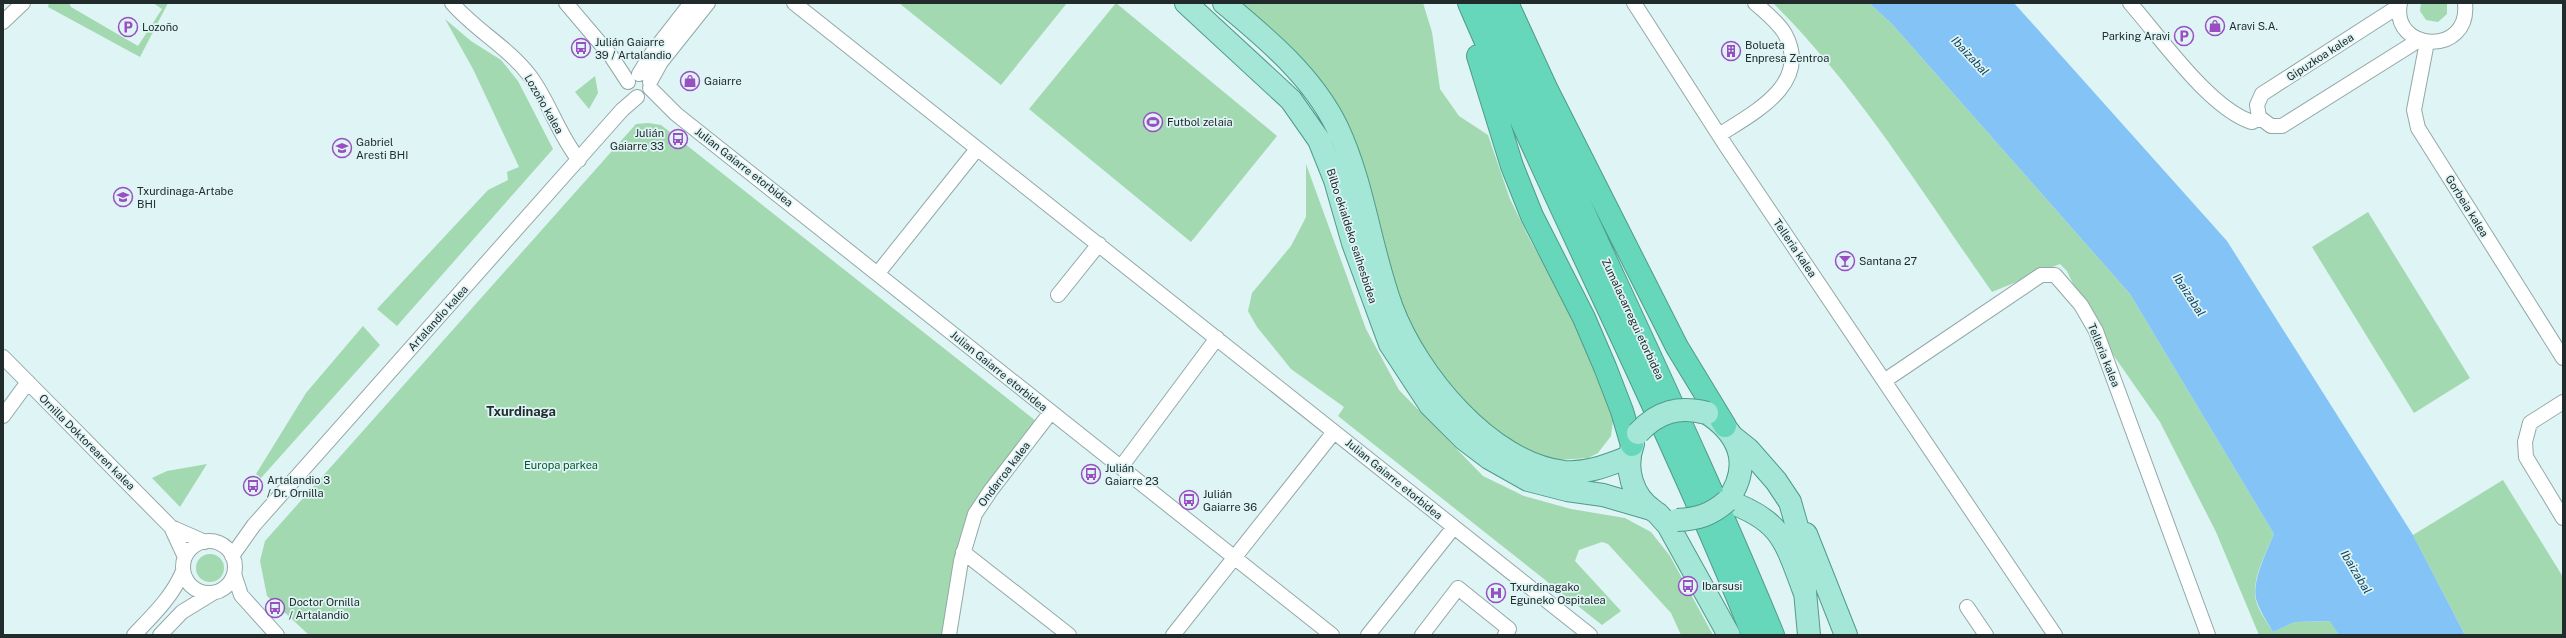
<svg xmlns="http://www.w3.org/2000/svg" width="2566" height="638" font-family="'Public Sans',sans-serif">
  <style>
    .green { fill: #a3d9b1 }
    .water { fill: #84c3f5 }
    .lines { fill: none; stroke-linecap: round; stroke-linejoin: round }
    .street-casing { stroke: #93a8a8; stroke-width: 16 }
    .primary-casing { stroke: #4f9b89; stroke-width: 24 }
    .highway-casing { stroke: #4f9b89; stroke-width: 24 }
    .street { stroke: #fff; stroke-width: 14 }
    .primary { stroke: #a4e7d7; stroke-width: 22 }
    .highway { stroke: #67d7bc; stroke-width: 22 }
    .primary-bridge-casing { stroke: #4f9b89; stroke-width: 24; stroke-linecap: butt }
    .primary-bridge { stroke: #a4e7d7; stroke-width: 22 }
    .labels { text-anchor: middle; stroke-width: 3.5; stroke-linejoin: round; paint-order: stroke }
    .poi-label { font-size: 11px; fill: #222b2b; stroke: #def4f5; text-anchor: start }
    .street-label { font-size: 11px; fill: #222b2b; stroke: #def4f5 }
    .park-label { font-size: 11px; fill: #08572c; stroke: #def4f5 }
    .water-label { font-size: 12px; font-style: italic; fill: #0f4060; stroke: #def4f5 }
    .quarter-label { font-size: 13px; font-weight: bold; fill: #222b2b; stroke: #def4f5 }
  </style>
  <rect width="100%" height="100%" fill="#def4f5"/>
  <path class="green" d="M 49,3 L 69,3 L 71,7 L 138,46 L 162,9 L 153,3 L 168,3 L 140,57 L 48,7 Z
    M 899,3 L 1067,3 L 1001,85 Z
    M 1116,3 L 1277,136 L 1191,242 L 1029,109 Z
    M 1239,3 L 1423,3 L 1432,32 L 1440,89 L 1459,116 L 1488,135 L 1510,199 L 1531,242 L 1563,297 L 1614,413 L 1611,436 L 1598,453 L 1588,458 L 1558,460 L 1539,454 L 1511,440 L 1483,421 L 1437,372 L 1406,320 L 1360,161 Z
    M 1773,3 L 1869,3 L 1892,24 L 2130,294 L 2274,534 C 2266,553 2251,580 2256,601 C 2259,612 2268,623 2273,632 L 2295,622 L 2331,621 L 2339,635 L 2259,635 L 2216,532 L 2160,422 L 2091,323 L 2067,271 L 2060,264 L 1992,292 C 1923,194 1858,87 1773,3 Z
    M 2421,3 L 2447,3 L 2447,14 L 2438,22 L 2426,20 L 2420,11 Z
    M 445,19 L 471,41 L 501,60 L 518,81 L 553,149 L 397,326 L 377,309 L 488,190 L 508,180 L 507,172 L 519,167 L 473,69 Z
    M 595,76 L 598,93 L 589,109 L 575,92 Z
    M 648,123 L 661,125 L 1041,425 L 991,490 L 958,559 L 942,635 L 309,635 L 267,596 L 260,561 L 265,541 L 636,124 Z
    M 1306,164 L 1366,329 L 1399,390 L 1483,476 L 1524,496 L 1571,509 L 1625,518 L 1651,532 L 1670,556 L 1713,635 L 1681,635 L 1671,613 L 1608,544 L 1602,542 L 1579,550 L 1575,561 L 1621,611 L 1602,625 L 1338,416 L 1344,407 L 1291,369 L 1257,327 L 1248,311 L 1252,293 L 1291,246 L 1306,217 Z
    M 2368,212 L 2470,378 L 2414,413 L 2312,247 Z
    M 363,326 L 380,345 L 261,478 L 256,474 L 306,393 Z
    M 207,464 L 180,507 L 152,478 L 167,471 Z
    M 2503,480 L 2563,577 L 2563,635 L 2465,635 L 2413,535 Z
    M196 568a14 14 0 1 1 28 0a14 14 0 1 1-28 0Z"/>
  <path class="water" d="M 1869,3 L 2014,3 L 2227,241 L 2413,535 L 2465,635 L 2339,635 L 2330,621 L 2295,622 L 2273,632 C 2268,623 2261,613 2257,602 C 2250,584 2267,551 2274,534 L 2130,294 L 1892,24 Z"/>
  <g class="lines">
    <g class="street-casing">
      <path id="street" d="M 452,3 C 475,30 508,47 530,76 C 549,101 558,134 579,160
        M 566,3 L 611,56 L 628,82
        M 794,3 L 1590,635
        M 1634,3 L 1726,146 L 2055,635
        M 2130,3 C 2160,37 2210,109 2252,122 L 2260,118
        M 2400,3 C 2390,52 2471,57 2465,3
        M 2399,6 L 2262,94 L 2257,105 L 2259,117 L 2271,126 L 2282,126 L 2419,40
        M 3,22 L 23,3
        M 2427,42 L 2414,110 L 2418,128 L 2563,358
        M 639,74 L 652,53 L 691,3
        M 650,82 L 661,62 L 708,3
        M 650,88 L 676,114 L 1332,635
        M 1719,135 C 1753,113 1812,84 1785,34 C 1778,22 1765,12 1755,3
        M 878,273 L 977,149
        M 1058,295 L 1099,244
        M 3,357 L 171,527 L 185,557
        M 1884,381 L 2041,275 L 2055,275 L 2081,305 L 2096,331 L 2208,635
        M 2563,402 L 2530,423 L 2525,442 L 2526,457 L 2563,518
        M 3,416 L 28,382
        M 1121,467 L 1217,338
        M 171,527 L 205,542
        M183 567a26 26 0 1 1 52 0a26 26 0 1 1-52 0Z
        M 963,552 L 1069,635
        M 232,556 L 254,525 L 622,110 L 637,97
        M 234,574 L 241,595 L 277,635
        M 1967,607 L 1986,635
        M 134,635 C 153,615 173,596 183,571
        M 160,635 L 182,612 L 213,593
        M 949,635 L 961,561 L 975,514 L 991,490 L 1051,412
        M 1173,635 L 1334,432
        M 1368,635 L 1454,527
        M 1422,635 L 1458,588 L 1509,629 L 1505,635"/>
    </g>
    <g class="primary-casing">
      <path id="primary" d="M 1186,3 L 1291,100 L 1319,140 L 1335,180 L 1353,243 L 1390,344 L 1430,405 L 1464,439 L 1489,458 L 1528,480 L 1567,490 L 1603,495 L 1651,509
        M 1224,3 C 1266,38 1312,76 1337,127 C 1364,184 1370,249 1392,308 C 1417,374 1489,463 1564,472 C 1587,474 1608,465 1629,457
        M 1710,415 C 1742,437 1751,468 1727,501 C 1781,520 1785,540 1804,591
        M 1733,437 L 1748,449 L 1776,481 L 1790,502 L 1800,537 L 1809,635
        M 1633,444 C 1624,468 1632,497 1654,511
        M 1658,514 L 1668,525 L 1729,635
        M 1806,534 L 1846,635"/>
    </g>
    <g class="highway-casing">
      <path id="highway" d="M 1469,3 C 1560,215 1667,421 1753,635
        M 1490,3 C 1581,215 1685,421 1773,635
        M 1507,3 L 1547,90 L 1677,347 L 1725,426
        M 1478,56 L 1512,166 L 1532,216 L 1584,318 L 1605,367 L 1622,411 L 1632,445"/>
    </g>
    <use href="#street" class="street"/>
    <use href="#primary" class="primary"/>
    <use href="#highway" class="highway"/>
    <g class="primary-bridge-casing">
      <path id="primary-bridge" d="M 1638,433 C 1658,411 1679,406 1707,413
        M 1677,520 C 1698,519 1711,515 1727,501"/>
    </g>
    <use href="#primary-bridge" class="primary-bridge"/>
  </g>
  <defs>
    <g id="shop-ring" transform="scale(1)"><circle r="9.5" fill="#def4f5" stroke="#994fc2" stroke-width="1.5"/><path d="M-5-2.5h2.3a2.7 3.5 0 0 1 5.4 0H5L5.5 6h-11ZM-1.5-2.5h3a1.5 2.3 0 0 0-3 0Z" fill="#994fc2"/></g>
    <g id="parking-ring" transform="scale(1)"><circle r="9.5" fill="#def4f5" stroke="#994fc2" stroke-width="1.5"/><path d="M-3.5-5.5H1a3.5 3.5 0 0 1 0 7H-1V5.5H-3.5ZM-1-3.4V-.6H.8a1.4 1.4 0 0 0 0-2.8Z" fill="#994fc2"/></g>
    <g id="bus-ring" transform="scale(1)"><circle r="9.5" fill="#def4f5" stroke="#994fc2" stroke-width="1.5"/><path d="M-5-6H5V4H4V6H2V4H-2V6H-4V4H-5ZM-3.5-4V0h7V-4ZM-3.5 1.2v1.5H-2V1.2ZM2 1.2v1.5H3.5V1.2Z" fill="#994fc2"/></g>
    <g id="building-ring" transform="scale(1)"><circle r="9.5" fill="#def4f5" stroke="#994fc2" stroke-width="1.5"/><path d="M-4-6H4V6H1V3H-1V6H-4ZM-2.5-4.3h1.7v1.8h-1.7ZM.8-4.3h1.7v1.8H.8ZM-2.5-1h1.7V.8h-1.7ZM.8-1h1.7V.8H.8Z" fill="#994fc2"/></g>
    <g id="stadium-ring" transform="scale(1)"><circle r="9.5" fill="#def4f5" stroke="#994fc2" stroke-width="1.5"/><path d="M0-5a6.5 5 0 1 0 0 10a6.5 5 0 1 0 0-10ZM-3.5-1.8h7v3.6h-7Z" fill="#994fc2"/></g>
    <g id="school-ring" transform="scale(1)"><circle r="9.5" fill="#def4f5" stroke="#994fc2" stroke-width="1.5"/><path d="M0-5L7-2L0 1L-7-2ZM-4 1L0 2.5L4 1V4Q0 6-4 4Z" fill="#994fc2"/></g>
    <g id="bar-ring" transform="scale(1)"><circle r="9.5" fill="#def4f5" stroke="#994fc2" stroke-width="1.5"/><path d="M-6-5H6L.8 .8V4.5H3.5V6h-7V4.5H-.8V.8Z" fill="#994fc2"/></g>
    <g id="hospital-ring" transform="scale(1)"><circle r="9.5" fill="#def4f5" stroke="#994fc2" stroke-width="1.5"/><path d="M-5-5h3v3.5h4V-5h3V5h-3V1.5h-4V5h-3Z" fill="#994fc2"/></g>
  </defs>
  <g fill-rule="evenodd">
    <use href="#shop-ring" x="2215" y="26"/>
    <use href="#parking-ring" x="128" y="27"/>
    <use href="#parking-ring" x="2184" y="36"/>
    <use href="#bus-ring" x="581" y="48"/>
    <use href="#building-ring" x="1731" y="51"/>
    <use href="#shop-ring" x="690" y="81"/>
    <use href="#stadium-ring" x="1153" y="122"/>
    <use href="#bus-ring" x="678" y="139"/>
    <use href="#school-ring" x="342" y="148"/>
    <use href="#school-ring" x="123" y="197"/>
    <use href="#bar-ring" x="1845" y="261"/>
    <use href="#bus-ring" x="1091" y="474"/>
    <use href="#bus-ring" x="253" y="486"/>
    <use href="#bus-ring" x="1189" y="500"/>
    <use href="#bus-ring" x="1688" y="586"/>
    <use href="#hospital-ring" x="1496" y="593"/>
    <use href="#bus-ring" x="275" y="608"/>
  </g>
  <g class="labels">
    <g class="poi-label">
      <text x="2229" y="30">Aravi S.A.</text>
      <text x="142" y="31">Lozoño</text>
      <text x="2170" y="40" text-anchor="end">Parking Aravi</text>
      <text x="595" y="46">Julián Gaiarre<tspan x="595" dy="13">39 / Artalandio</tspan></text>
      <text x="1745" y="49">Bolueta<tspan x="1745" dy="13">Enpresa Zentroa</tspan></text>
      <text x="704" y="85">Gaiarre</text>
      <text x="1167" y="126">Futbol zelaia</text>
      <text x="664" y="137" text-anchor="end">Julián<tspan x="664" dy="13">Gaiarre 33</tspan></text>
      <text x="356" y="146">Gabriel<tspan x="356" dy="13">Aresti BHI</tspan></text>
      <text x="137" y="195">Txurdinaga-Artabe<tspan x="137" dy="13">BHI</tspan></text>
      <text x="1859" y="265">Santana 27</text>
      <text x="1105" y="472">Julián<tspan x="1105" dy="13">Gaiarre 23</tspan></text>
      <text x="267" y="484">Artalandio 3<tspan x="267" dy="13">/ Dr. Ornilla</tspan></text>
      <text x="1203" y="498">Julián<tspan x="1203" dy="13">Gaiarre 36</tspan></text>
      <text x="1702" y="590">Ibarsusi</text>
      <text x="1510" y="591">Txurdinagako<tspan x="1510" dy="13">Eguneko Ospitalea</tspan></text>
      <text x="289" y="606">Doctor Ornilla<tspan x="289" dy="13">/ Artalandio</tspan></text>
    </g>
    <g class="street-label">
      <text transform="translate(2320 57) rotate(-33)" y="4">Gipuzkoa kalea</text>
      <text transform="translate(544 104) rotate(60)" y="4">Lozoño kalea</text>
      <text transform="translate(744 167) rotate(38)" y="4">Julian Gaiarre etorbidea</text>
      <text transform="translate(2467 206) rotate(58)" y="4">Gorbeia kalea</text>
      <text transform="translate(1352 236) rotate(72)" y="4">Bilbo ekialdeko saihesbidea</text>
      <text transform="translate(1795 248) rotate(56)" y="4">Telleria kalea</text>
      <text transform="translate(438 318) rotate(-48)" y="4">Artalandio kalea</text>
      <text transform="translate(1633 319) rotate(65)" y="4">Zumalacarregui etorbidea</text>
      <text transform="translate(2104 355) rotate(68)" y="4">Telleria kalea</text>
      <text transform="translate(999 371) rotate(39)" y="4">Julian Gaiarre etorbidea</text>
      <text transform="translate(87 442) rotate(45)" y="4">Ornilla Doktorearen kalea</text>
      <text transform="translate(1004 474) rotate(-53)" y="4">Ondarroa kalea</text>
      <text transform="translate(1394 479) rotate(39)" y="4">Julian Gaiarre etorbidea</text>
    </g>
    <g class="park-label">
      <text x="561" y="469">Europa parkea</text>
    </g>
    <g class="water-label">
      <text transform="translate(1970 56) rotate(47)" y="4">Ibaizabal</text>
      <text transform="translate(2189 295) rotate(57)" y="4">Ibaizabal</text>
      <text transform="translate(2356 572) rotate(59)" y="4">Ibaizabal</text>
    </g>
    <g class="quarter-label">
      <text x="521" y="416">Txurdinaga</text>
    </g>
  </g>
  <rect width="2566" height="638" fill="none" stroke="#222b2b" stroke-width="8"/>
</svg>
